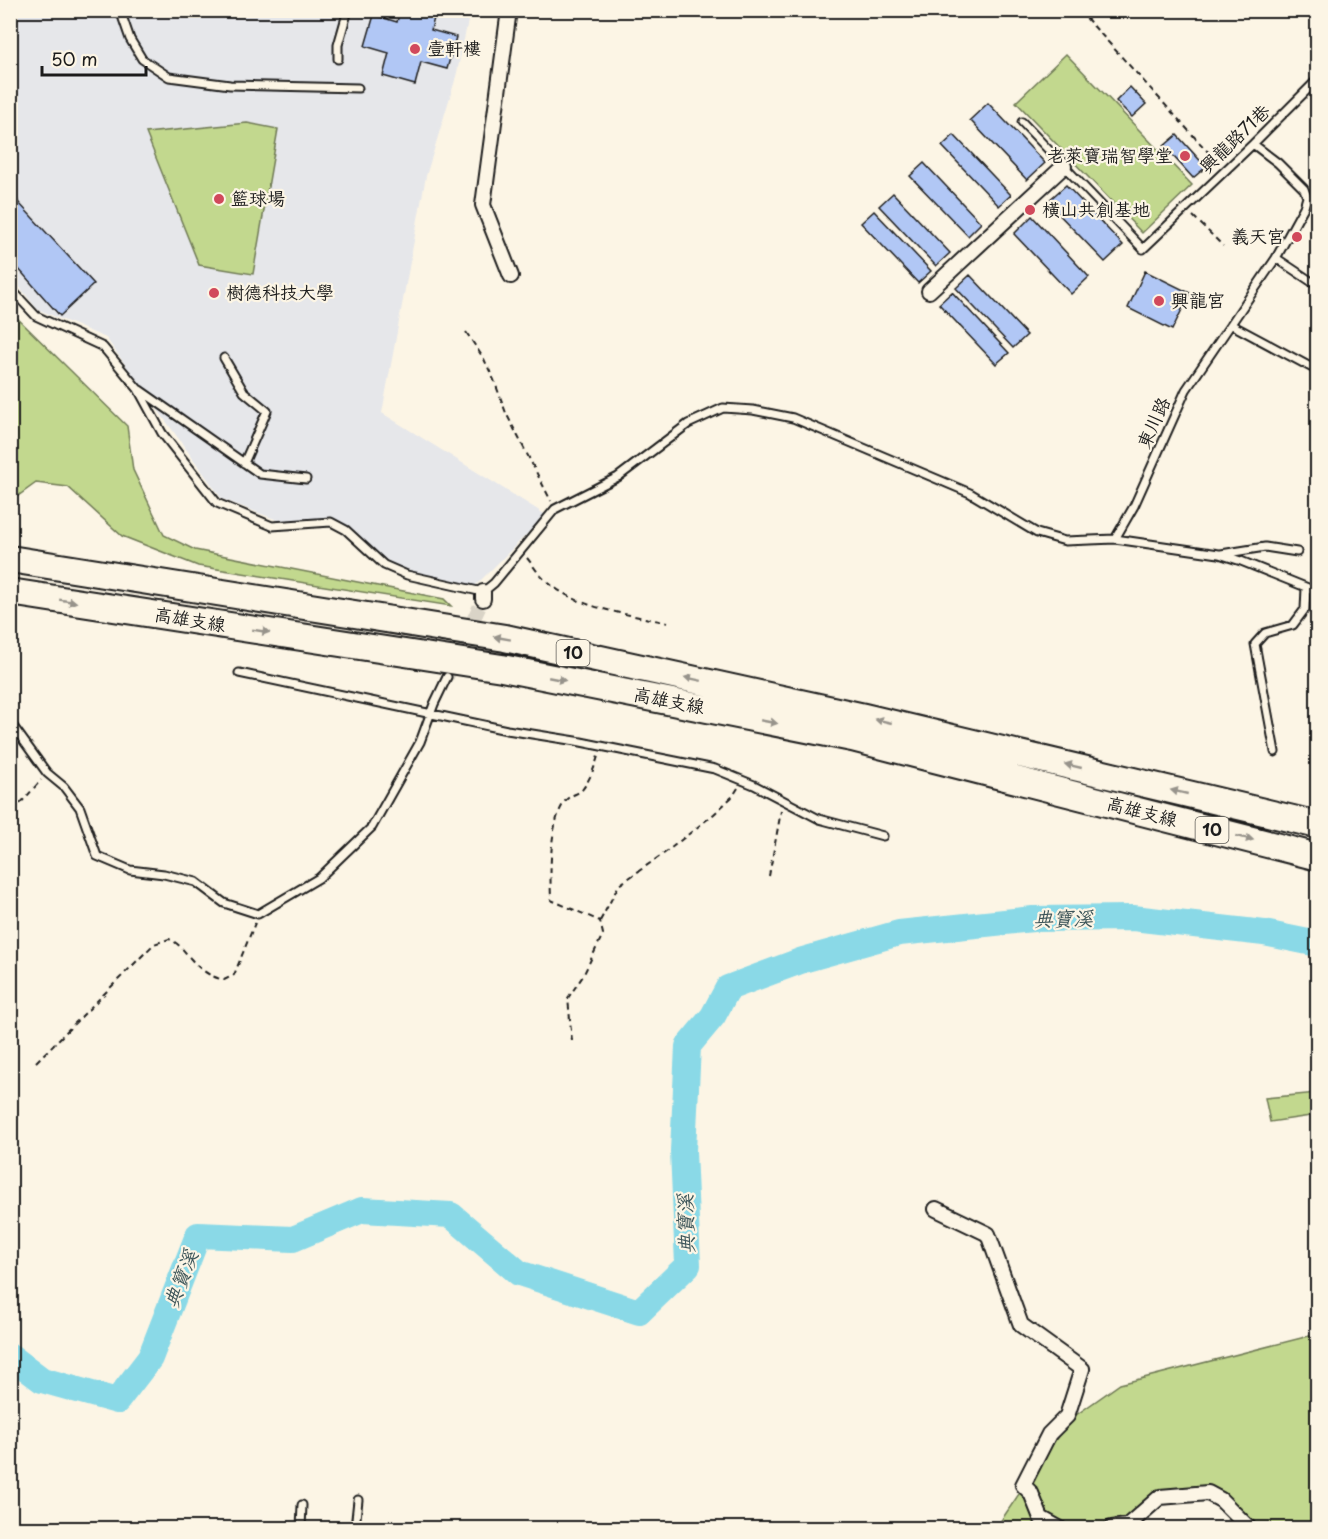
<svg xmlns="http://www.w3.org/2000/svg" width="1328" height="1539" font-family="'Playpen Sans','LXGW WenKai TC',sans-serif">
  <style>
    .built { fill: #e6e7ea }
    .green { fill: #c2d88e; stroke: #6f7a55; stroke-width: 1.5 }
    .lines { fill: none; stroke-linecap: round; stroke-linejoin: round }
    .river { stroke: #8ad9e7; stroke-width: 26 }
    .building { fill: #b1c7f5; stroke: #1c1c1c; stroke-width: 1.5 }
    .street-tunnel { stroke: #dad4c7; stroke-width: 14; stroke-dasharray: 14 7; stroke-linecap: butt }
    .lane-casing { stroke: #1c1c1c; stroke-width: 11 }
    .street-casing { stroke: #1c1c1c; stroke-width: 18 }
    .highway-casing { stroke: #1c1c1c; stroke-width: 30 }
    .path { stroke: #1c1c1c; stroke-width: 2; stroke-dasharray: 6 4.5; stroke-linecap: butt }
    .lane { stroke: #fcf5e5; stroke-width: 7 }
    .street { stroke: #fcf5e5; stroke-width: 14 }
    .highway { stroke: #fcf5e5; stroke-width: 26 }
    .oneway { fill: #97938b }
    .poi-dot { fill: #d1495b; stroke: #fcf5e5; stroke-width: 2 }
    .labels { text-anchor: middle; stroke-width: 4.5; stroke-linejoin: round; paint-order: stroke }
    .shield { fill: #fcf5e5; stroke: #5f5d58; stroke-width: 1.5 }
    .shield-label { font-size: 16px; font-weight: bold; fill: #1c1c1c }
    .poi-label { font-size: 18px; fill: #1c1c1c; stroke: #fcf5e5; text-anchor: start }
    .street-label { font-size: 18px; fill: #1c1c1c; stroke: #fcf5e5 }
    .water-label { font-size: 20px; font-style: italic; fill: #3d5559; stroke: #fcf5e5 }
  </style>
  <rect width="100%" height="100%" fill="#fcf5e5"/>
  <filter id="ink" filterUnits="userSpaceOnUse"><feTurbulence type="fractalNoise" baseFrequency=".0167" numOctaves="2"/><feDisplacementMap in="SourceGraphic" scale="12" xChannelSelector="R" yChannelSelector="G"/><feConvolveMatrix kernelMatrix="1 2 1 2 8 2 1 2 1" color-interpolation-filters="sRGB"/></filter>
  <g filter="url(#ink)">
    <path class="built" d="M 10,11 L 460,11 L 468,21 L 456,77 L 426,176 L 382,413 L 546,515 L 473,588 L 416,573 L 386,561 L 333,517 L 280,521 L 222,499 L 106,338 L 37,309 L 11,276 Z"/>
    <path class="green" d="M 1066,54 L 1192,185 L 1142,233 L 1016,102 Z
      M 247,123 L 278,129 L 253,274 L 199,265 L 146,133 Z
      M 10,311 L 127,426 L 133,470 L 164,535 L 195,550 L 444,599 L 451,606 L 198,566 L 122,536 L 68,487 L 36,483 L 11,501 Z
      M 1317,1093 L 1317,1115 L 1270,1122 L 1265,1098 Z
      M 1317,1334 L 1317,1528 L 1258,1528 L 1241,1514 L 1196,1492 L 1143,1505 L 1134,1528 L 996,1528 L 1069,1420 L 1120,1384 Z"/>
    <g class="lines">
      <path class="river" d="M 10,1356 L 42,1380 L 117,1401 L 150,1358 L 198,1235 L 293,1239 L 362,1210 L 451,1215 L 519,1273 L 639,1312 L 688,1265 L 683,1151 L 688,1046 L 713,1016 L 728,988 L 803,960 L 899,933 L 1033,919 L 1133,918 L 1264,933 L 1318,944"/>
    </g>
    <path class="building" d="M 400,10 L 436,10 L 431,30 L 456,37 L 447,69 L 421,62 L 415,85 L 383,76 L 389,53 L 365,46 L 374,15 L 397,22 Z
      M 1130,87 L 1146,104 L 1132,117 L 1116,101 Z
      M 988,103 L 1045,163 L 1027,180 L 970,120 Z
      M 954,135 L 1011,195 L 999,206 L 942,146 Z
      M 1177,135 L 1206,167 L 1193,178 L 1164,146 Z
      M 924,163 L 981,223 L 968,236 L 910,176 Z
      M 10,170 L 18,202 L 94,284 L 60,316 L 10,259 Z
      M 1066,185 L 1123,245 L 1105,262 L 1047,202 Z
      M 893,193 L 950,253 L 936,266 L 879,206 Z
      M 874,211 L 931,271 L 918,283 L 861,223 Z
      M 1032,216 L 1089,277 L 1071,294 L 1014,234 Z
      M 1145,271 L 1190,293 L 1172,330 L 1128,308 Z
      M 970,275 L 1027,335 L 1013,348 L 956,288 Z
      M 952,292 L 1009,353 L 996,364 L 939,304 Z"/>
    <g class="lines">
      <path class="street-tunnel" d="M 447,677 L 483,599"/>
      <g class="lane-casing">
        <path id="lane" d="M 120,10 L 130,39 L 142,59 L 169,77 L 230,85 L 358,88
          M 338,59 L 338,45 L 348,10
          M 1022,122 L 1143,249 L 1253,144 L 1318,79
          M 1276,258 L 1318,286
          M 10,288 L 36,316 L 103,347 L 138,389 L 162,433 L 217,503 L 272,526 L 331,522 L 346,530 L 384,565 L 407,575 L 483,592 L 494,583 L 555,509 L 618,477 L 688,424 L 723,408 L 753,410 L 793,418 L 970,493 L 1037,533 L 1065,541 L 1115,539 L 1219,554 L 1241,561 L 1318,592
          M 1232,325 L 1318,371
          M 224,358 L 244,392 L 267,411 L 244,463
          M 140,390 L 260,474 L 306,479
          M 1115,539 L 1134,506 L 1186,390 L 1276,258 L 1304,207 L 1307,197 L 1304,189 L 1278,163 L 1253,144
          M 1221,554 L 1265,547 L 1297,552
          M 239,673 L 507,730 L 576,741 L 715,769 L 754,785 L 819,819 L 883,836
          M 10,722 L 47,773 L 64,787 L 80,808 L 97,856 L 130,870 L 164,874 L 196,882 L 224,903 L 258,914 L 319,878 L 372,827 L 420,742 L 434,704 L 447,677
          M 1275,752 L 1255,644 L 1265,633 L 1293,625 L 1305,609 L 1306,588
          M 301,1528 L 302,1505
          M 355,1528 L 358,1500"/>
      </g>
      <g class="street-casing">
        <path id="street" d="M 509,10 L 483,205 L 511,276
          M 929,291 L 1064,166
          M 483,599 L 483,592
          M 936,1209 L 988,1234 L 1021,1325 L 1082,1369 L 1067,1416 L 1049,1434 L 1023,1485 L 1031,1493 L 1041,1518 L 1059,1528
          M 1112,1528 L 1127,1526 L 1160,1497 L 1208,1493 L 1221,1500 L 1249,1528"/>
      </g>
      <g class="highway-casing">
        <path id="highway" d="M 10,559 L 505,638 L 864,717 L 1318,825
          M 10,592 L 502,668 L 852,738 L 1318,857"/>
      </g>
      <path class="path" d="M 1079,10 L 1219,164
        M 1193,216 L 1223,246
        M 466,332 L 484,359 L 494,380 L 506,413 L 551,501
        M 527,558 C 533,565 538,574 545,580 C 579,610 626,613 668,623
        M 10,807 L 20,804 L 41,780
        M 769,876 L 781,811
        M 600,921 L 619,885 L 666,852 L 714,814 L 733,796 L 738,788
        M 572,1041 L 568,998 L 583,976 L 603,934 L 600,921 L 551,900 C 550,873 549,820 566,800 C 570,795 578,794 582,790 C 589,781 595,767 598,756
        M 36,1062 L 154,944 L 169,939 C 179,943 184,951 191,959 C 200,970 211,977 224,980 L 234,975 L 255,923"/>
      <use href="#lane" class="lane"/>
      <use href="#street" class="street"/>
      <use href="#highway" class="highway"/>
    </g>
    <defs><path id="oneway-solid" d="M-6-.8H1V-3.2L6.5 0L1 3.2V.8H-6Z" transform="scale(1.5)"/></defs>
    <g class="oneway">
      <use href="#oneway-solid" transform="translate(68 601) rotate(9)"/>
      <use href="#oneway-solid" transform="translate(261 631) rotate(9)"/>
      <use href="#oneway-solid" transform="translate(502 638) rotate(-170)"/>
      <use href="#oneway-solid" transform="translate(557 679) rotate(11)"/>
      <use href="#oneway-solid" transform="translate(693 679) rotate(-168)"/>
      <use href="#oneway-solid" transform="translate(883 721) rotate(-167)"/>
      <use href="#oneway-solid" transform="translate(769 722) rotate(11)"/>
      <use href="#oneway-solid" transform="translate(1073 766) rotate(-167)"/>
      <use href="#oneway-solid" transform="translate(1179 792) rotate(-167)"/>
      <use href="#oneway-solid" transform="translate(1245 838) rotate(14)"/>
    </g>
  </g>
  <g class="poi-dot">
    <circle cx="415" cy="49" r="6"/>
    <circle cx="1185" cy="156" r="6"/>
    <circle cx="219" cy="199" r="6"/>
    <circle cx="1030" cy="210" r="6"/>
    <circle cx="1297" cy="237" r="6"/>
    <circle cx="214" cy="293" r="6"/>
    <circle cx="1159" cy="301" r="6"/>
  </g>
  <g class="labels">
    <g class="shield">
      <rect x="556.5" y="640" width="33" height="26" rx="4.5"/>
      <rect x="1195.5" y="817" width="33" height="26" rx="4.5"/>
    </g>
    <g class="shield-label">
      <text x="573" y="659">10</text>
      <text x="1212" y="836">10</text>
    </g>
    <g class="poi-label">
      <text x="427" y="55">壹軒樓</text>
      <text x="1173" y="162" text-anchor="end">老萊寶瑞智學堂</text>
      <text x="231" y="205">籃球場</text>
      <text x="1042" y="216">橫山共創基地</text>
      <text x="1285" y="243" text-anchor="end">義天宮</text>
      <text x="226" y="299">樹德科技大學</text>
      <text x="1171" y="307">興龍宮</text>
    </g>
    <g class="street-label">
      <text transform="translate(1235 139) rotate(-44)" y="6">興龍路71巷</text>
      <text transform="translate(1154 423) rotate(-66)" y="6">東川路</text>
      <text transform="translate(190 620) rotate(9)" y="6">高雄支線</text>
      <text transform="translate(669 701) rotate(11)" y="6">高雄支線</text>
      <text transform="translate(1142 812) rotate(14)" y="6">高雄支線</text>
    </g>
    <g class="water-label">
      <text transform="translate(1063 919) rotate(-1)" y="7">典寶溪</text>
      <text transform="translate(686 1224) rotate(-92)" y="7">典寶溪</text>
      <text transform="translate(181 1279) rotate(-69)" y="7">典寶溪</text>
    </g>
  </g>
  <rect width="1328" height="1539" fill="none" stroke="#fcf5e5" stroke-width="36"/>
  <rect x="18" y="18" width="1292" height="1503" fill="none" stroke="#1c1c1c" stroke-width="2" filter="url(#ink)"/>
  <path d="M42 66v9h104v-9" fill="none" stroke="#1c1c1c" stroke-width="3"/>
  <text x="51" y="66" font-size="18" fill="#1c1c1c" stroke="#fcf5e5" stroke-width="4.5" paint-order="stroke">50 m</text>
</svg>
